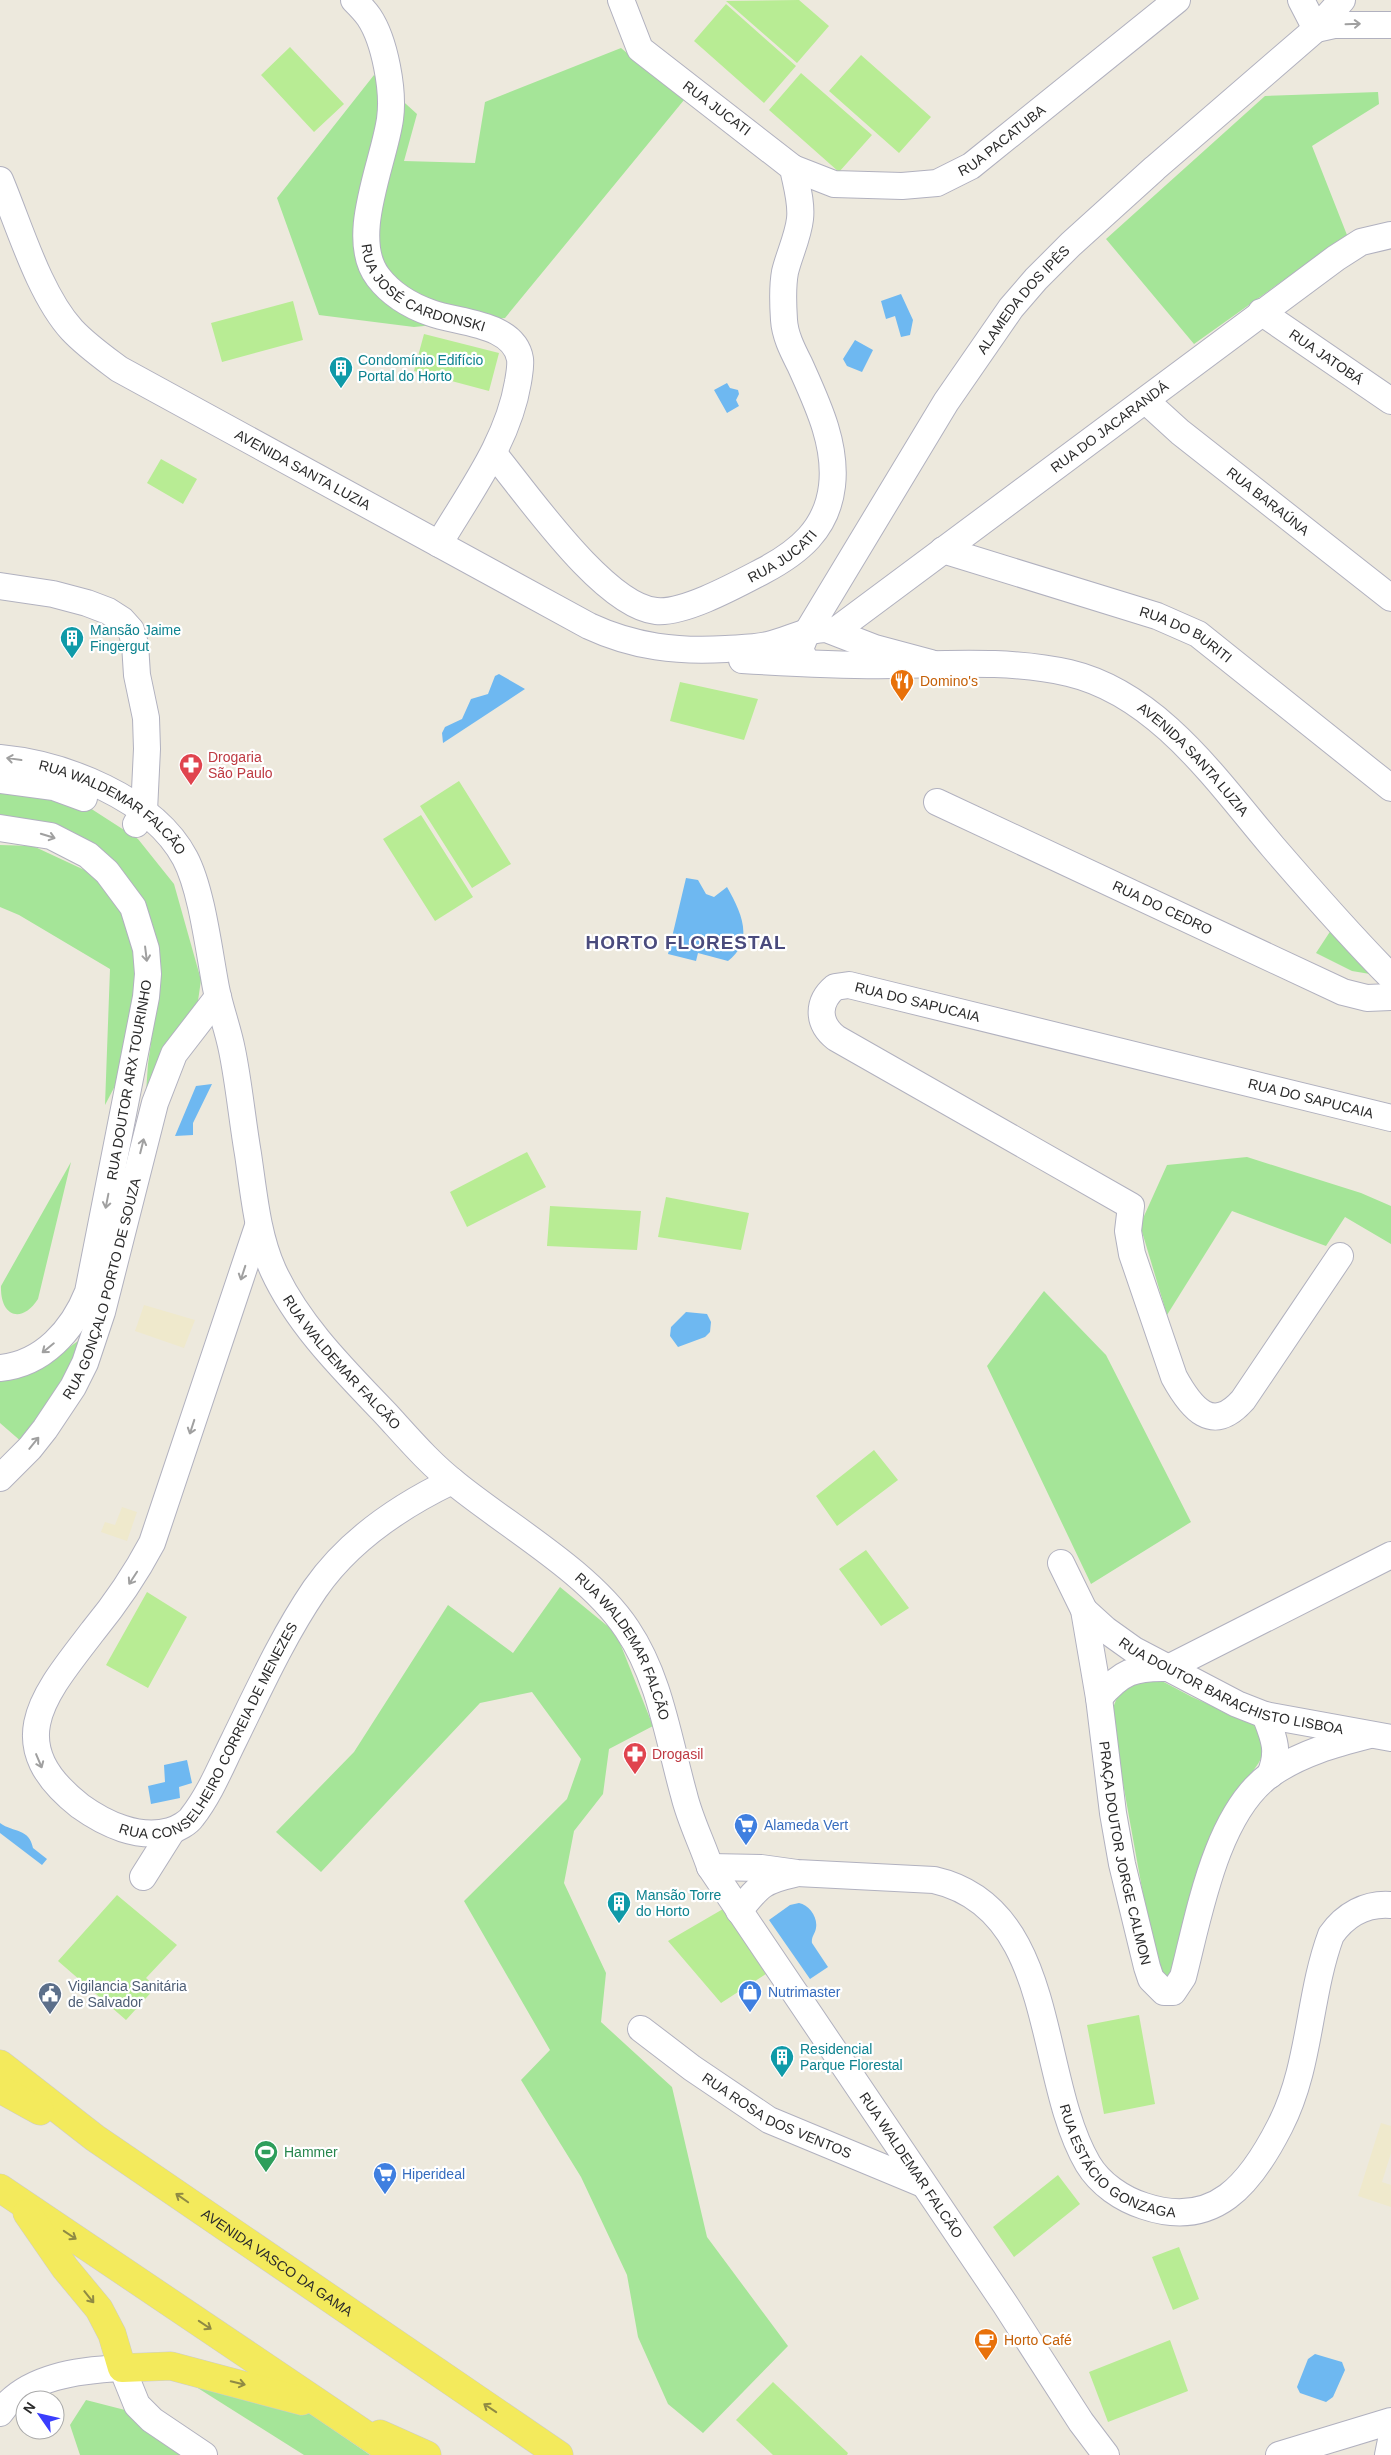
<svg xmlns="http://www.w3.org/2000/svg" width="1391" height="2455" font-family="Helvetica,sans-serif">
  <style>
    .education { fill: #efe9cc }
    .green { fill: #a5e598 }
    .pitch { fill: #b8ec94 }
    .water { fill: #6eb8f1 }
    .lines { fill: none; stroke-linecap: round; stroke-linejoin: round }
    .minor-casing { stroke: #b1b1bf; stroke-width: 28 }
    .major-casing { stroke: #ccc; stroke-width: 29 }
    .minor { stroke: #fff; stroke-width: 26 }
    .major { stroke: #f3ea5c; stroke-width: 28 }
    .oneway { stroke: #a0a0a0 }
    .oneway2 { stroke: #8f8a44 }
    .labels { text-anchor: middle; stroke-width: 4.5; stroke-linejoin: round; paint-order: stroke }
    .street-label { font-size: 14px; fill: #2b2b2b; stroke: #fff }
    .culture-label { font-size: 14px; fill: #0d838f; stroke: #fff; text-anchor: start }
    .food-label { font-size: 14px; fill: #c56008; stroke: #fff; text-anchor: start }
    .health-label { font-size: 14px; fill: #be3a42; stroke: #fff; text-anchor: start }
    .shop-label { font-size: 14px; fill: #366cbe; stroke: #fff; text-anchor: start }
    .service-label { font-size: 14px; fill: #4e5e75; stroke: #fff; text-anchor: start }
    .leisure-label { font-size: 14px; fill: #27864d; stroke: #fff; text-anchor: start }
    .district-label { font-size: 19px; font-weight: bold; letter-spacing: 1px; fill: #4a4b7d; stroke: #fff }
  </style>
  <rect width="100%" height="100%" fill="#ede9dd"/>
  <path class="education" d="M 144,1305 L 195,1320 L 184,1348 L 135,1331 Z
    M 122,1507 L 137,1512 L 127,1541 L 101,1532 L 105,1522 L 115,1525 Z
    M 1381,2123 L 1391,2126 L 1391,2153 L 1382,2182 L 1391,2185 L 1391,2207 L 1358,2196 Z"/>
  <path class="green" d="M 621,48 L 684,100 L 505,318 L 414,327 L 319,315 L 277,198 L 374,75 L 417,114 L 404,161 L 475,163 L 485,102 Z
    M 1378,92 L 1379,104 L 1312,146 L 1347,235 L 1194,344 L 1106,239 L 1265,96 Z
    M 0,791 L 76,799 L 138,839 L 174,884 L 201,980 L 197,1008 L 145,1107 L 148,1064 L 161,970 L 121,877 L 0,820 Z
    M 0,845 L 33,846 L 93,874 L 125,913 L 140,981 L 127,1063 L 105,1105 L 110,969 L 19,915 L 0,907 Z
    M 1335,924 L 1370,974 L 1352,971 L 1316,953 Z
    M 1247,1157 L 1361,1193 L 1391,1206 L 1391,1244 L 1345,1217 L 1326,1246 L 1232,1211 L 1167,1315 L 1140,1225 L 1167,1165 Z
    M 71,1162 L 38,1299 C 22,1324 0,1317 1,1286 Z
    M 1044,1291 L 1106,1355 L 1191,1522 L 1091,1584 L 987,1366 Z
    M 92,1331 L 23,1443 L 0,1423 L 0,1376 L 46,1364 Z
    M 560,1587 L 616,1633 L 653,1726 L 609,1749 L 603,1794 L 574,1831 L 564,1883 L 606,1973 L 601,2022 L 672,2087 L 707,2237 L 788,2346 L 703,2433 L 668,2404 L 638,2337 L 627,2275 L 581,2177 L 521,2080 L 550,2050 L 464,1901 L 567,1799 L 581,1759 L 532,1692 L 480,1703 L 321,1872 L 276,1832 L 354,1752 L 448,1605 L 513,1653 Z
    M 1135,1680 L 1160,1680 L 1192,1697 L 1253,1724 C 1273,1748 1261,1762 1244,1782 L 1173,1977 L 1163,1978 L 1143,1894 L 1111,1717 C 1115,1699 1119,1690 1135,1680 Z
    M 193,2385 L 310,2413 L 370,2455 L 304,2455 Z
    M 86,2400 L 125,2410 L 188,2455 L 80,2455 L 70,2425 Z"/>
  <path class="pitch" d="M 799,0 L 829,26 L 797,63 L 726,1 Z
    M 726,4 L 796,66 L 764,103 L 694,41 Z
    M 290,47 L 344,104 L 314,132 L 261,75 Z
    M 861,55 L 931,117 L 899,153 L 829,91 Z
    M 801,73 L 872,135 L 839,172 L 769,110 Z
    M 293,301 L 303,340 L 222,362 L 211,323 Z
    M 424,334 L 499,353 L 489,391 L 414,371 Z
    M 161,459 L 197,479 L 183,504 L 147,483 Z
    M 680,682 L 758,699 L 744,740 L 670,721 Z
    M 459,781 L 511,864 L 472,888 L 420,806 Z
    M 421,815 L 473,897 L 435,921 L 383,839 Z
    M 527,1152 L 546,1187 L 467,1227 L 450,1192 Z
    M 666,1197 L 749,1213 L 741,1250 L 658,1237 Z
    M 550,1206 L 641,1211 L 637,1250 L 547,1246 Z
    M 874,1450 L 898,1480 L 837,1526 L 816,1496 Z
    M 866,1550 L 909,1608 L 881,1626 L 839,1569 Z
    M 147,1592 L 187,1617 L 148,1688 L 106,1665 Z
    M 117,1895 L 177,1945 L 146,1978 L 156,1987 L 126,2020 L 58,1961 Z
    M 723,1909 L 766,1974 L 721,2003 L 668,1941 Z
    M 1139,2015 L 1155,2104 L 1104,2114 L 1087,2025 Z
    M 1058,2175 L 1080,2204 L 1014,2257 L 993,2227 Z
    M 1179,2247 L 1199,2299 L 1173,2310 L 1152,2257 Z
    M 1170,2340 L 1188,2391 L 1108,2422 L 1089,2372 Z
    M 773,2382 L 848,2453 L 847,2455 L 773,2455 L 736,2420 Z"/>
  <path class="water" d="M 901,294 L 913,320 L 910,335 L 901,337 L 895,316 L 886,319 L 881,301 Z
    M 855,340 L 873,350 L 862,372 L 847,366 L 843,359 Z
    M 727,383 L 730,388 L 738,390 L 739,394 L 736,400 L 739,406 L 727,413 L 714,390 Z
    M 499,674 L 525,689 L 443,743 L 442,733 L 445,727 L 462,719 L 471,699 L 488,694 L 495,676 Z
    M 686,878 L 698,880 L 706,894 L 714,897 L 727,887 C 741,912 755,940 728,961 L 698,953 L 696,961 L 668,954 Z
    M 212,1084 L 193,1123 L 193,1135 L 175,1136 L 196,1086 Z
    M 686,1312 L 707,1314 L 711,1322 L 710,1332 L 705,1337 L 678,1347 L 670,1336 L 671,1327 Z
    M 187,1760 L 192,1783 L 179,1787 L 180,1798 L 151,1804 L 148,1786 L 165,1782 L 164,1765 Z
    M 0,1823 C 14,1833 29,1828 33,1848 L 47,1859 L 42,1865 L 0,1833 Z
    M 799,1903 C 809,1905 818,1917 816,1928 C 815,1934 811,1937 812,1943 L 828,1967 L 810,1979 L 769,1920 L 790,1905 Z
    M 1315,2354 L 1342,2362 L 1345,2370 L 1333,2397 L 1326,2402 L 1300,2393 L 1297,2387 L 1308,2359 Z"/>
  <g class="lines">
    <g class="minor-casing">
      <g id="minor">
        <path id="s1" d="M 354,0 C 359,5 365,11 369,17 C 385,41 394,91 390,119 C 384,163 348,238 378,277 C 391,294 411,306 431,313 C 458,323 514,323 520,359 C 521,367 519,375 518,382 C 508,442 469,493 439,544"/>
        <path d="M 1301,0 L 1316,29"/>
        <path d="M 1316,29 L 1334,25 L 1391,25"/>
        <path id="s2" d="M 793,168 L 834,184 L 902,186 L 937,183 L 971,166 L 1177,0"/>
        <path id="s3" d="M 0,180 C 19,225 39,294 72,330 C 86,345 103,357 119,369 L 589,626 C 634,647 678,652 726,649 C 740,648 754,648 768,645 C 787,641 807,629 826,629 L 875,648 L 931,663"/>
        <path id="s4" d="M 1261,312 L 1391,401"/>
        <path id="s5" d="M 1146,401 L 1180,432 L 1391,598"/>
        <path id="s6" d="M 494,454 C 527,494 604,606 656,611 C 684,614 738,584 763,571 C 799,552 827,529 832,486 C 837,444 817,403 800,365 C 793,351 785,336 784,320 C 783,305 782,288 785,272 C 789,255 798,237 800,219 C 802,202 796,184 793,168 L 640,49 L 621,0"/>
        <path id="s7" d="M 943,550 L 1157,616 L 1198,634 L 1391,788"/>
        <path d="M 0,586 L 53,594 L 87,603 L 108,611 L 122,620 L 131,630 L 135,644 L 137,675 L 146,718 L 147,749 L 144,811 L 136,824"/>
        <path id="s8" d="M 835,631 L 1336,258 L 1361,242 L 1391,235"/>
        <path id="s9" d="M 742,660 C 793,663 844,666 894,665 C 951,664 1013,660 1069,673 C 1158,694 1217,781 1273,847 C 1311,891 1350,936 1391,977"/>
        <path id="s10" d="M 806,662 L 800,649 L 806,634 L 946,402 L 1011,308 L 1036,279 L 1071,244 L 1155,168 L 1316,29 L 1342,0"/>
        <path id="s11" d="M 0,758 C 64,764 153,798 185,858 C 202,890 209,952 216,988 C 220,1009 228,1029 232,1050 C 239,1084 242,1119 248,1154 C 254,1194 257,1234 273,1270 C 298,1325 345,1371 386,1414 C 408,1438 430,1464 456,1484 C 509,1527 589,1572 627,1629 C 660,1678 668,1738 684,1795 C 690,1820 702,1843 710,1867 L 1005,2304 L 1081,2422 L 1106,2455"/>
        <path d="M 0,780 L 54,787 L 84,798"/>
        <path id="s12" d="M 937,802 L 1343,992 L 1367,998 L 1391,997"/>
        <path d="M 0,828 L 51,836 L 88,855 L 107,872 L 133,907 L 146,949 L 148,974 L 146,997 L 88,1292 C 73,1330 43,1364 0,1368"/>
        <path id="s13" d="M 258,1226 L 152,1543 C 135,1575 116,1603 93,1631 C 44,1695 0,1743 80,1806 C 105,1824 139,1840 170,1831 C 177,1829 188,1823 192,1817 C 210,1794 221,1766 234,1740 C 259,1689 283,1636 315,1589 C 349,1540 400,1506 452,1481"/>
        <path id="s14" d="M 1340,1256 L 1243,1400 C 1212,1435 1191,1408 1174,1377 L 1132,1254 L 1128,1231 L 1131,1206 L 836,1038 C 817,1023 817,1002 835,987 L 849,985 L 1391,1118"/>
        <path id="s15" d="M 0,1478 L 30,1448 L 45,1429 L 73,1387 L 85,1363 L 102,1312 L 155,1103 L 174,1054 L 218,997"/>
        <path id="s16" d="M 1061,1563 L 1084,1610 L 1099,1698 L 1113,1813 L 1122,1864 L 1147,1967 L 1151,1979 L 1164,1992 L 1173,1992 L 1183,1977 C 1199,1915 1216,1813 1271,1774 C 1301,1753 1335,1744 1370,1735"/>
        <path id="s17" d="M 1084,1610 L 1106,1630 L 1134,1650 L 1237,1704 L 1265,1715 L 1391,1738"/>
        <path d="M 1099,1698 C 1121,1672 1134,1667 1168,1668 L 1391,1555"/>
        <path d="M 1265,1715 C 1274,1738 1280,1751 1270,1775"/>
        <path id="s18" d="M 710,1867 L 761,1868 L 797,1873 L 934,1880 C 1058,1908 1036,2076 1088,2164 C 1100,2184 1122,2199 1144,2206 C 1215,2230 1251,2183 1280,2126 C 1311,2066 1308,1997 1331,1935 C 1345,1915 1366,1903 1391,1905"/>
        <path d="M 143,1877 L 172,1831"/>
        <path d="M 739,1911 C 759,1886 762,1881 794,1874"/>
        <path id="s19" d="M 641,2029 L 692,2068 L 769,2120 L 923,2184"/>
        <path d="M 0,2413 C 26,2376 80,2370 122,2368 L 137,2405 L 152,2420 L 204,2455"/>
        <path d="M 1279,2455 L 1391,2421"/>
        <path d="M 1388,2455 L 1391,2440"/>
      </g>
    </g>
    <g class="major-casing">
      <g id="major">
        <path id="s20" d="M 0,2064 L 95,2138 L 559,2455"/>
        <path d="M 0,2089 L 40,2111"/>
        <path d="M 0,2188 L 396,2455"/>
        <path d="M 27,2213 L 65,2268 L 99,2309 L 112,2334 L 122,2368 L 171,2366 L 302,2401"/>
        <path d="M 380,2434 L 427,2455"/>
      </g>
    </g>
    <use href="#minor" class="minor"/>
    <use href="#major" class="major"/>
  </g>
  <defs><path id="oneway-shaft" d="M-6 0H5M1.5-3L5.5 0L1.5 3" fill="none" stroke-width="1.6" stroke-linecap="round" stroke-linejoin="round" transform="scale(1.25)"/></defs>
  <g class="oneway">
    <use href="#oneway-shaft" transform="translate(1353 24) rotate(-2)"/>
    <use href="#oneway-shaft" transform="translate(14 759) rotate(-172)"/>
    <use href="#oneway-shaft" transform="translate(48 836) rotate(17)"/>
    <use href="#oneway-shaft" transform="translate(146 954) rotate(83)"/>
    <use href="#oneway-shaft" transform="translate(142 1146) rotate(-76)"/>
    <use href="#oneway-shaft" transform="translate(107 1201) rotate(101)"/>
    <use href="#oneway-shaft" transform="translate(243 1273) rotate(108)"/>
    <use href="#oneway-shaft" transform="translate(48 1348) rotate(141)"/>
    <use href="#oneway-shaft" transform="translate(192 1427) rotate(108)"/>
    <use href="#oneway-shaft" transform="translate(34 1443) rotate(-51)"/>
    <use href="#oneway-shaft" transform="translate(133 1578) rotate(123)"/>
    <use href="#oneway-shaft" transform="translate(39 1761) rotate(67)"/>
  </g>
  <g class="oneway2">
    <use href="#oneway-shaft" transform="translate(182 2198) rotate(-145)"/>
    <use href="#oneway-shaft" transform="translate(70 2235) rotate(34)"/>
    <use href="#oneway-shaft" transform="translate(89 2297) rotate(51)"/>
    <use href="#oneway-shaft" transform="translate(205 2325) rotate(34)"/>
    <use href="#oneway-shaft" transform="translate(238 2383) rotate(14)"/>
    <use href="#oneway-shaft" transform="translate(490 2408) rotate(-146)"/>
  </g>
  <defs>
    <g id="building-pin" transform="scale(1.25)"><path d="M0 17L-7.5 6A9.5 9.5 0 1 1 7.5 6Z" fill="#0f9aa8" stroke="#fff"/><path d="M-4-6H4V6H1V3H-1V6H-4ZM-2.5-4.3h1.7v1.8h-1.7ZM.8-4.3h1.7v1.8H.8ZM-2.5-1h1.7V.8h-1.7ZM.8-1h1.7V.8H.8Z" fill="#fff"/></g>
    <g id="restaurant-pin" transform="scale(1.25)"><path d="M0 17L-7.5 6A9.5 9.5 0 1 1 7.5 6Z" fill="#e8710a" stroke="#fff"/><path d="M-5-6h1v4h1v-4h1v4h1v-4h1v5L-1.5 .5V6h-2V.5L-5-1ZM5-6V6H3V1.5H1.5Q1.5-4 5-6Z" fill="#fff"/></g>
    <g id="pharmacy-pin" transform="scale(1.25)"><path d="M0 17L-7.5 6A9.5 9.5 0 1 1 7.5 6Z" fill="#e0444e" stroke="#fff"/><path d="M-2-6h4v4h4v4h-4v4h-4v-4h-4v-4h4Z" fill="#fff"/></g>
    <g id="supermarket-pin" transform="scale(1.25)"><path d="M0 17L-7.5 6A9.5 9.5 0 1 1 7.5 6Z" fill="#3f7fe0" stroke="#fff"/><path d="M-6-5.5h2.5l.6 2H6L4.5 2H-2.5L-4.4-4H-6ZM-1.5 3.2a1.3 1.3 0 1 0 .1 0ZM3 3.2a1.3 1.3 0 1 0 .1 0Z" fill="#fff"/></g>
    <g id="shop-pin" transform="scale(1.25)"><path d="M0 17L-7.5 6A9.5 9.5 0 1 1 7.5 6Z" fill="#3f7fe0" stroke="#fff"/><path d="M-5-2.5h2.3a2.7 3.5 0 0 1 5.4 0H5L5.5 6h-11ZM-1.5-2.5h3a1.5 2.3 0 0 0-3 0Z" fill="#fff"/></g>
    <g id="civic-pin" transform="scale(1.25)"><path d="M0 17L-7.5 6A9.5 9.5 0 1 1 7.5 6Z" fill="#5c6f8a" stroke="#fff"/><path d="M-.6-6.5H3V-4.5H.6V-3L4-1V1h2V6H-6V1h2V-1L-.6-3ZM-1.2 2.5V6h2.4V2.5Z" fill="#fff"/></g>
    <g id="stadium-pin" transform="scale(1.25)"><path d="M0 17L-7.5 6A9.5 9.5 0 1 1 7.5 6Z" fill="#2e9e5b" stroke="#fff"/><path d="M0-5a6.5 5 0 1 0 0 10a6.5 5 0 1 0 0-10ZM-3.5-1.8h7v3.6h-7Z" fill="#fff"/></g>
    <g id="cafe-pin" transform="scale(1.25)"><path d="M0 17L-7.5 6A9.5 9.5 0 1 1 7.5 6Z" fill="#e8710a" stroke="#fff"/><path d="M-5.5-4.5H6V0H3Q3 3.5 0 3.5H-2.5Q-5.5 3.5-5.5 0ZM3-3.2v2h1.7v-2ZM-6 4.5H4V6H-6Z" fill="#fff"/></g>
  </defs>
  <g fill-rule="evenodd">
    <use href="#building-pin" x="341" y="368"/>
    <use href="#building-pin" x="72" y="638"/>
    <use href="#restaurant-pin" x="902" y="681"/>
    <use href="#pharmacy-pin" x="191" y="765"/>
    <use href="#pharmacy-pin" x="635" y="1754"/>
    <use href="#supermarket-pin" x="746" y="1825"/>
    <use href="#building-pin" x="619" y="1903"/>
    <use href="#shop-pin" x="750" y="1992"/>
    <use href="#civic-pin" x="50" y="1994"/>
    <use href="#building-pin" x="782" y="2057"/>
    <use href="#stadium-pin" x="266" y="2152"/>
    <use href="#supermarket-pin" x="385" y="2174"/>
    <use href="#cafe-pin" x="986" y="2340"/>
  </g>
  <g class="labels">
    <g class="street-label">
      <text transform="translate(717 108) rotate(37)" y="5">RUA JUCATI</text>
      <text dy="5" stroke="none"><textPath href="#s2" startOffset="225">RUA PACATUBA</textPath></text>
      <text dy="5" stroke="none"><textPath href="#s1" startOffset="334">RUA JOSÉ CARDONSKI</textPath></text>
      <text dy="5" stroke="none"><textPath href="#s10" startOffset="430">ALAMEDA DOS IPÊS</textPath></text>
      <text dy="5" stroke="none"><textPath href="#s4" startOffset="79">RUA JATOBÁ</textPath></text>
      <text dy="5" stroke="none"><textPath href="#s8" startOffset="342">RUA DO JACARANDÁ</textPath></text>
      <text dy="5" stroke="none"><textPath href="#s3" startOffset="438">AVENIDA SANTA LUZIA</textPath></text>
      <text dy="5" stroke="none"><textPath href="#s5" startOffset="158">RUA BARAÚNA</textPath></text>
      <text dy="5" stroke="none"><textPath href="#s6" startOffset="369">RUA JUCATI</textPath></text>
      <text dy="5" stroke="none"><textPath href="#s7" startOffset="258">RUA DO BURITI</textPath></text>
      <text dy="5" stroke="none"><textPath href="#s9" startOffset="482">AVENIDA SANTA LUZIA</textPath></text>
      <text dy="5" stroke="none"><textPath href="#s11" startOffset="126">RUA WALDEMAR FALCÃO</textPath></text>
      <text dy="5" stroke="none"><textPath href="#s12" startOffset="249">RUA DO CEDRO</textPath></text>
      <text dy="5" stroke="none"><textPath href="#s14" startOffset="929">RUA DO SAPUCAIA</textPath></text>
      <text transform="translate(129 1080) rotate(-80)" y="5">RUA DOUTOR ARX TOURINHO</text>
      <text dy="5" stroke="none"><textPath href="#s14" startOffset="1334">RUA DO SAPUCAIA</textPath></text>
      <text dy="5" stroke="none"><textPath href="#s15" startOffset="220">RUA GONÇALO PORTO DE SOUZA</textPath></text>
      <text dy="5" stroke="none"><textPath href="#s11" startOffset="756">RUA WALDEMAR FALCÃO</textPath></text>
      <text dy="5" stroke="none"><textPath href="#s11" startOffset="1161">RUA WALDEMAR FALCÃO</textPath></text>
      <text dy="5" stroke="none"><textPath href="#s17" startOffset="169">RUA DOUTOR BARACHISTO LISBOA</textPath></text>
      <text dy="5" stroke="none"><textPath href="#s13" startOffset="841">RUA CONSELHEIRO CORREIA DE MENEZES</textPath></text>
      <text dy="5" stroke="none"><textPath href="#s16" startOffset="299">PRAÇA DOUTOR JORGE CALMON</textPath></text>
      <text dy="5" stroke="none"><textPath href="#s19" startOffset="162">RUA ROSA DOS VENTOS</textPath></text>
      <text dy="5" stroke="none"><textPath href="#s18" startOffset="584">RUA ESTÁCIO GONZAGA</textPath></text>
      <text dy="5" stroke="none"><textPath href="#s11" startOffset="1761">RUA WALDEMAR FALCÃO</textPath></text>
      <text dy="5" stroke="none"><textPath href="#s20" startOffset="341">AVENIDA VASCO DA GAMA</textPath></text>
    </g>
    <g class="culture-label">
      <text x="358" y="365">Condomínio Edifício<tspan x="358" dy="16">Portal do Horto</tspan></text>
      <text x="90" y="635">Mansão Jaime<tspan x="90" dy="16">Fingergut</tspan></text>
      <text x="636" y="1900">Mansão Torre<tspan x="636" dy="16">do Horto</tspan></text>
      <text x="800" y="2054">Residencial<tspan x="800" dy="16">Parque Florestal</tspan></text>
    </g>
    <g class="food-label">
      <text x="920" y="686">Domino's</text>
      <text x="1004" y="2345">Horto Café</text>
    </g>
    <g class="health-label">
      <text x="208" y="762">Drogaria<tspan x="208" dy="16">São Paulo</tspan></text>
      <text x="652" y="1759">Drogasil</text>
    </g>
    <g class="shop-label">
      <text x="764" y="1830">Alameda Vert</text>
      <text x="768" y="1997">Nutrimaster</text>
      <text x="402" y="2179">Hiperideal</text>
    </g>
    <g class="service-label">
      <text x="68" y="1991">Vigilancia Sanitária<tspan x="68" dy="16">de Salvador</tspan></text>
    </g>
    <g class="leisure-label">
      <text x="284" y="2157">Hammer</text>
    </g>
    <g class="district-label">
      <text x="686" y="949">HORTO FLORESTAL</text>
    </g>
  </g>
  <g transform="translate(40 2415) rotate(304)"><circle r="24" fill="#ffffff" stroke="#aaaaaa"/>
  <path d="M0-4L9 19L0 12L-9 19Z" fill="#3a3dfd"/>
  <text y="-8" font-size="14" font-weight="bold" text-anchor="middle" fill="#2b2b2b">N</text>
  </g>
</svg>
